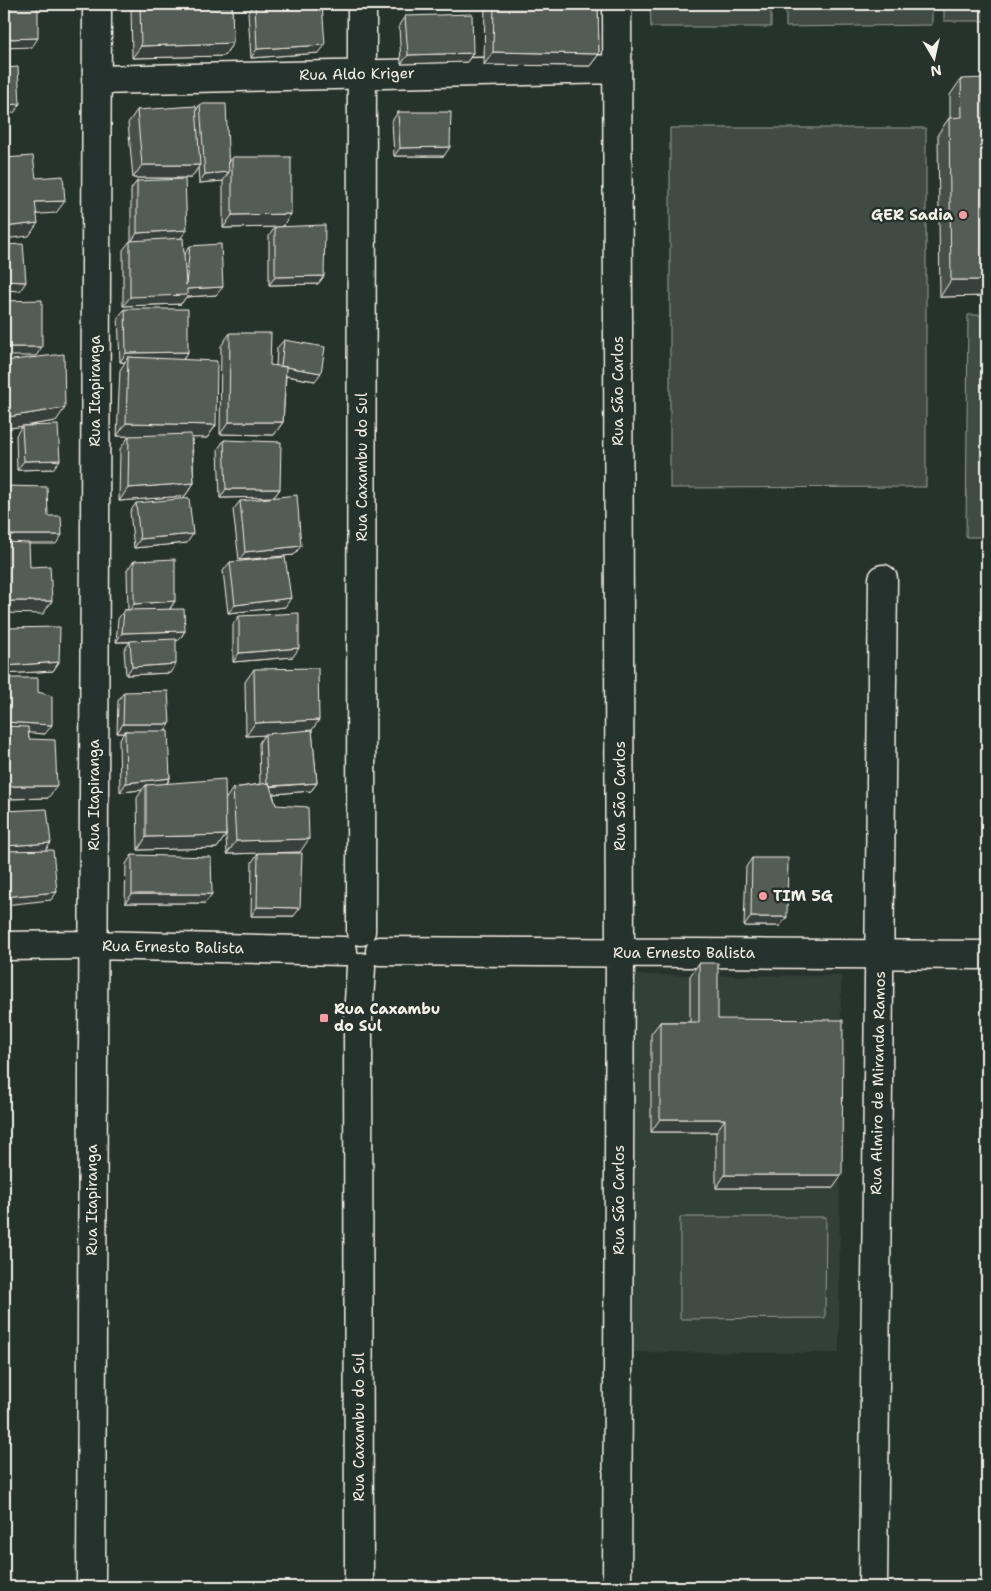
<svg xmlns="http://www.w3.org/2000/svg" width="991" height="1591" font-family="'Shantell Sans',sans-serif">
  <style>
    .built { fill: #333f39 }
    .green { fill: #414b45; stroke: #9a9e96 }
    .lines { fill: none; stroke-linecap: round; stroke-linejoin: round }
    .minor-casing { stroke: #f4f1e8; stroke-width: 31 }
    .minor { stroke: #26332d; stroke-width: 28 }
    .wall { fill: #474f49; stroke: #f4f1e8 }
    .shaded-wall { fill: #39403c; stroke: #f4f1e8 }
    .building { fill: #525c55; stroke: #f4f1e8 }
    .poi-dot { fill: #ff9aa2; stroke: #26332d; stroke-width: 2 }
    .labels { text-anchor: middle; stroke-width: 5; stroke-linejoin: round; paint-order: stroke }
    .street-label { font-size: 15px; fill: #f4f1e8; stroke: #26332d }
    .poi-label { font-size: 15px; font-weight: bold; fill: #f4f1e8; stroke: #26332d; text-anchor: start }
  </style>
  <rect width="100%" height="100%" fill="#26332d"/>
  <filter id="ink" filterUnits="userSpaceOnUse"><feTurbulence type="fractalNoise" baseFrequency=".02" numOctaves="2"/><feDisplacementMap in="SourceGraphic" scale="10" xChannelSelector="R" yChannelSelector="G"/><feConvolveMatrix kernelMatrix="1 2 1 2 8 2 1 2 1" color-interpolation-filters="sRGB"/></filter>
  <g filter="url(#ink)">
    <path class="built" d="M 634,975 L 841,976 L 839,1353 L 632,1352 Z"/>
    <path class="green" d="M 650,4 L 771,4 L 771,27 L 651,27 Z
      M 786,4 L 932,4 L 932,25 L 786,27 Z
      M 944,4 L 987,4 L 987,21 L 944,21 Z
      M 670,128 L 926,128 L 926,487 L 670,488 Z
      M 968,315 L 987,315 L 987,537 L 966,537 Z
      M 680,1217 L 826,1217 L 825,1318 L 680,1319 Z"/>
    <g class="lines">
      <g class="minor-casing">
        <path id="minor" d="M 617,4 L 620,953 L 617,1587
          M 96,80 L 617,69
          M 361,931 L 362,4
          M 4,946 L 93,945 L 343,951
          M 380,951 L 987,955
          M 91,1587 L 97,4
          M 359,1587 L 358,1019 L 361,967
          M 873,1587 L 883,579"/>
      </g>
      <use href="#minor" class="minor"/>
    </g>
    <path class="wall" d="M 133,4 L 232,4 L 233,43 L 224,56 L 132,58 L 131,7 Z
      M 255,4 L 319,53 L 251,58 L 248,12 Z
      M 485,4 L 598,4 L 599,54 L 590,66 L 484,65 Z
      M 405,16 L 473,53 L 467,62 L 401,64 L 399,25 Z
      M 961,79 L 987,296 L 940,297 L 938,134 L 949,118 L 950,118 L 950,95 Z
      M 200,104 L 228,162 L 232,157 L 291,214 L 282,227 L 223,228 L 223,181 L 199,183 L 198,168 L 191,178 L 133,178 L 128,123 L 137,110 L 196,111 Z
      M 398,112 L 444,156 L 394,156 L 392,121 Z
      M 137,181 L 181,238 L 184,255 L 190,246 L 216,295 L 186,297 L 181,304 L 123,306 L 123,250 L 130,241 L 131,241 L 131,189 Z
      M 275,227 L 324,276 L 318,284 L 269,285 L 269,236 Z
      M 125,309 L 188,352 L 183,360 L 216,425 L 207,438 L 192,437 L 194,483 L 185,496 L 119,501 L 120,449 L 129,436 L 134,436 L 117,436 L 120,370 L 125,362 L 120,362 L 118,317 Z
      M 230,333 L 270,365 L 276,366 L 277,348 L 284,340 L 315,381 L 286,376 L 283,422 L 274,435 L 220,434 L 221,346 Z
      M 4,361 L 56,421 L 23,426 L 53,469 L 17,470 L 16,435 L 22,426 L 4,429 Z
      M 224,440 L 280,489 L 274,497 L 220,498 L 218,449 Z
      M 240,501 L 294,555 L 239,560 L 233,510 Z
      M 136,503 L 187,543 L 134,548 L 130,512 Z
      M 134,561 L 175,601 L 170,609 L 185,631 L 179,640 L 176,640 L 170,673 L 126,675 L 124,650 L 130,642 L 116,642 L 118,619 L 124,610 L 128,610 L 127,570 Z
      M 230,562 L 285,607 L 228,613 L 223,571 Z
      M 239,616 L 293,657 L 233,662 L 233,624 Z
      M 4,628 L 59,662 L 53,671 L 4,674 Z
      M 254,669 L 312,731 L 317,783 L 311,791 L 273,794 L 276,805 L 300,852 L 227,854 L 225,819 L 226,835 L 217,848 L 138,850 L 137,798 L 142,790 L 120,792 L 119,740 L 124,733 L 117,733 L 118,701 L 124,692 L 165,731 L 170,778 L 167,784 L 225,800 L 233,788 L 260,784 L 259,743 L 264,735 L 246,736 L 245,682 Z
      M 6,678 L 38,692 L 45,734 L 28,732 L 29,739 L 48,798 L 4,799 L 4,682 Z
      M 258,853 L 294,916 L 251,916 L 252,862 Z
      M 132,855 L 205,903 L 125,903 L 126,864 Z
      M 752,858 L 787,917 L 780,926 L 744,926 L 746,867 Z
      M 699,963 L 718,1019 L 833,1188 L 716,1188 L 716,1132 L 651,1132 L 651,1034 L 660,1022 L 690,1022 L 690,976 Z"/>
    <path class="shaded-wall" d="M 38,38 L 32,47 L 4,48 L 4,39 Z
      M 233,43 L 224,56 L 132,58 L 141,46 Z
      M 325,45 L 319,53 L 251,58 L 257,49 Z
      M 493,52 L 599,54 L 590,66 L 484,65 Z
      M 473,53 L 467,62 L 401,64 L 408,55 Z
      M 20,104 L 14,113 L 4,114 L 4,105 Z
      M 450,147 L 444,156 L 394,156 L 400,148 Z
      M 142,165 L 200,165 L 191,178 L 133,178 Z
      M 229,172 L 223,181 L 199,183 L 205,174 Z
      M 65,201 L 56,213 L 26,215 L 35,202 Z
      M 291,214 L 282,227 L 223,228 L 232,215 Z
      M 38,223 L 29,236 L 4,239 L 4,227 Z
      M 187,230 L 180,239 L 131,242 L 137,233 Z
      M 324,276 L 318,284 L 269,285 L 275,277 Z
      M 951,280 L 987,280 L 987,296 L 940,297 Z
      M 4,281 L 26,282 L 20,291 L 4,290 Z
      M 223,287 L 216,295 L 186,297 L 181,304 L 123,306 L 130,297 L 187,289 Z
      M 4,347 L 42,347 L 36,356 L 4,356 Z
      M 188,352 L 182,361 L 128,357 L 125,362 L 120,362 L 126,353 Z
      M 281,366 L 321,373 L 315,381 L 275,374 Z
      M 65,408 L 56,421 L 4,429 L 4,422 L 7,417 Z
      M 229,422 L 283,422 L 274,435 L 220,434 Z
      M 126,423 L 216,425 L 207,438 L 117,436 Z
      M 60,460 L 53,469 L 17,470 L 24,461 Z
      M 194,483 L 185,496 L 119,501 L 128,488 Z
      M 226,489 L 280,489 L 274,497 L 220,498 Z
      M 193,534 L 187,543 L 134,548 L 140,539 Z
      M 4,535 L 62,535 L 56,544 L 4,544 Z
      M 301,546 L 294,555 L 239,560 L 245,552 Z
      M 291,598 L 285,607 L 228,613 L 235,605 Z
      M 4,601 L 52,601 L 43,614 L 4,613 Z
      M 175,601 L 169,610 L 128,613 L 134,604 Z
      M 185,631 L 179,640 L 116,642 L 122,633 Z
      M 299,648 L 293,657 L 233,662 L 239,653 Z
      M 59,662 L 53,671 L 4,674 L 4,668 L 5,666 Z
      M 176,664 L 170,673 L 126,675 L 132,667 Z
      M 319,720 L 310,733 L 246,736 L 255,723 Z
      M 4,722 L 52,725 L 45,734 L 4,731 Z
      M 123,724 L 170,724 L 164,733 L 125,731 L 124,733 L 117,733 Z
      M 170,778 L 164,787 L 146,785 L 142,790 L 120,792 L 126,783 Z
      M 317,783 L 311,791 L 261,795 L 267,787 Z
      M 4,786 L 57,786 L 48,798 L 4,799 Z
      M 226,835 L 217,848 L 138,850 L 146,837 Z
      M 309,839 L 300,852 L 227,854 L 236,841 Z
      M 51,843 L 44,852 L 4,854 L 4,846 Z
      M 57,892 L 51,900 L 4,905 L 4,897 Z
      M 132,894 L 212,894 L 205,903 L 125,903 Z
      M 257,907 L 300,908 L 294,916 L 251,916 Z
      M 751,917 L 787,917 L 780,926 L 744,926 Z
      M 660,1119 L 725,1119 L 716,1132 L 651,1132 Z
      M 725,1175 L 842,1175 L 833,1188 L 716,1188 Z"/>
    <path class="building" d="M 4,4 L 38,4 L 38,38 L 4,39 Z
      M 140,4 L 232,4 L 233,43 L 141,46 Z
      M 255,4 L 322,4 L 325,45 L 257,49 Z
      M 494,4 L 598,4 L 599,54 L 493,52 Z
      M 472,14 L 473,53 L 408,55 L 405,16 Z
      M 18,67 L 20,104 L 4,105 L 4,68 Z
      M 987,78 L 987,280 L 951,280 L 949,118 L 962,117 L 961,79 Z
      M 200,104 L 226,104 L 229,172 L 205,174 Z
      M 196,106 L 200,165 L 142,165 L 137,110 Z
      M 398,112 L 451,112 L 450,147 L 400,148 Z
      M 33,156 L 36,178 L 63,176 L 65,201 L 35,202 L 38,223 L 4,227 L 4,158 Z
      M 232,157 L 291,157 L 291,214 L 232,215 Z
      M 185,179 L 187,230 L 137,233 L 137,181 Z
      M 325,225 L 324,276 L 275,277 L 275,227 Z
      M 183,238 L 186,285 L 190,246 L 221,244 L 223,287 L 187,289 L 187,295 L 130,297 L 130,241 Z
      M 23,244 L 26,282 L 4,281 L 4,245 Z
      M 42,300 L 42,347 L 4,347 L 4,301 Z
      M 125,309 L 188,309 L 188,352 L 126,353 Z
      M 230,333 L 271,333 L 270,365 L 286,367 L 283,422 L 229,422 Z
      M 284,340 L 325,347 L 321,373 L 281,366 Z
      M 64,354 L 65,408 L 7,417 L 4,361 Z
      M 128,357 L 217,361 L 216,425 L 126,423 Z
      M 58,425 L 60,460 L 24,461 L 22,426 Z
      M 191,434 L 194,483 L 128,488 L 129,436 Z
      M 224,440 L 281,442 L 280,489 L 226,489 Z
      M 4,486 L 47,487 L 48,516 L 61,516 L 62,535 L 4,535 Z
      M 297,495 L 301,546 L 245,552 L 240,501 Z
      M 189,498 L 193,534 L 140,539 L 136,503 Z
      M 4,542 L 29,543 L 30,567 L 50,566 L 52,601 L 4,601 Z
      M 285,557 L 291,598 L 235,605 L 230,562 Z
      M 175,559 L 175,601 L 134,604 L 134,561 Z
      M 184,609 L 185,631 L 122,633 L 124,610 Z
      M 299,613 L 299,648 L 239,653 L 239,616 Z
      M 60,627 L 59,662 L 5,666 L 4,628 Z
      M 176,639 L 176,664 L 132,667 L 130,641 Z
      M 318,668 L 319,720 L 255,723 L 254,669 Z
      M 6,678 L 38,678 L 38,692 L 52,696 L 52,725 L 4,722 Z
      M 168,691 L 170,724 L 123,724 L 124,692 Z
      M 4,726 L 28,727 L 29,739 L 55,740 L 57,786 L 4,786 Z
      M 312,730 L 317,783 L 270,786 L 269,783 L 267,783 L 265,734 Z
      M 125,731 L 168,731 L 170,778 L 126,783 Z
      M 225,779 L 226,835 L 146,837 L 146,785 Z
      M 269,783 L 276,805 L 308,807 L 309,839 L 236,841 L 233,788 Z
      M 47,809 L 51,843 L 4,846 L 4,811 Z
      M 53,850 L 57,892 L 4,897 L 4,851 Z
      M 258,853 L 302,853 L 300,908 L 257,907 Z
      M 132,855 L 211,857 L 212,894 L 132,894 Z
      M 752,858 L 788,858 L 787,917 L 751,917 Z
      M 699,963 L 718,963 L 718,1019 L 843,1020 L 842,1175 L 725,1175 L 725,1119 L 660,1119 L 660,1022 L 699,1022 Z"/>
  </g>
  <g class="poi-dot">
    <circle cx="963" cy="215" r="5"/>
    <circle cx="763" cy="896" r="5"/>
    <rect x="319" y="1013" width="10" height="10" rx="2.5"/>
  </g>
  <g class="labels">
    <g class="street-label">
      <text transform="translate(357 74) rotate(-1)" y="5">Rua Aldo Kriger</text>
      <text transform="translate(95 391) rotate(-90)" y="5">Rua Itapiranga</text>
      <text transform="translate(618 391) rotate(-90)" y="5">Rua São Carlos</text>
      <text transform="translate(362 467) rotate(-90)" y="5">Rua Caxambu do Sul</text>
      <text transform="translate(94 795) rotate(-90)" y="5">Rua Itapiranga</text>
      <text transform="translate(620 796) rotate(-90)" y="5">Rua São Carlos</text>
      <text transform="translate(173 947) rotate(1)" y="5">Rua Ernesto Balista</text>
      <text x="684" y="958">Rua Ernesto Balista</text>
      <text transform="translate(878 1083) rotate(-89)" y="5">Rua Almiro de Miranda Ramos</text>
      <text transform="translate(92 1200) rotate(-90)" y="5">Rua Itapiranga</text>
      <text transform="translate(619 1200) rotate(-90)" y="5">Rua São Carlos</text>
      <text transform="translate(359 1427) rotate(-90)" y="5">Rua Caxambu do Sul</text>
    </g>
    <g class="poi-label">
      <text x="953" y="220" text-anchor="end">GER Sadia</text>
      <text x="773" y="901">TIM 5G</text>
      <text x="334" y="1014">Rua Caxambu<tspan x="334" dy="17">do Sul</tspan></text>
    </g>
  </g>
  <rect width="991" height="1591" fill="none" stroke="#26332d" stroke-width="20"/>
  <rect x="10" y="10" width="971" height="1571" fill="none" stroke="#f4f1e8" stroke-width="2" filter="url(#ink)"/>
  <g transform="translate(934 58) rotate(171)" stroke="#26332d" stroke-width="4" paint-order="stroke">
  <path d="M0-4L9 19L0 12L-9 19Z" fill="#f4f1e8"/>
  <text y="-8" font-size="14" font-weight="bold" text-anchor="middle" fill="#f4f1e8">N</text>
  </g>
</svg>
